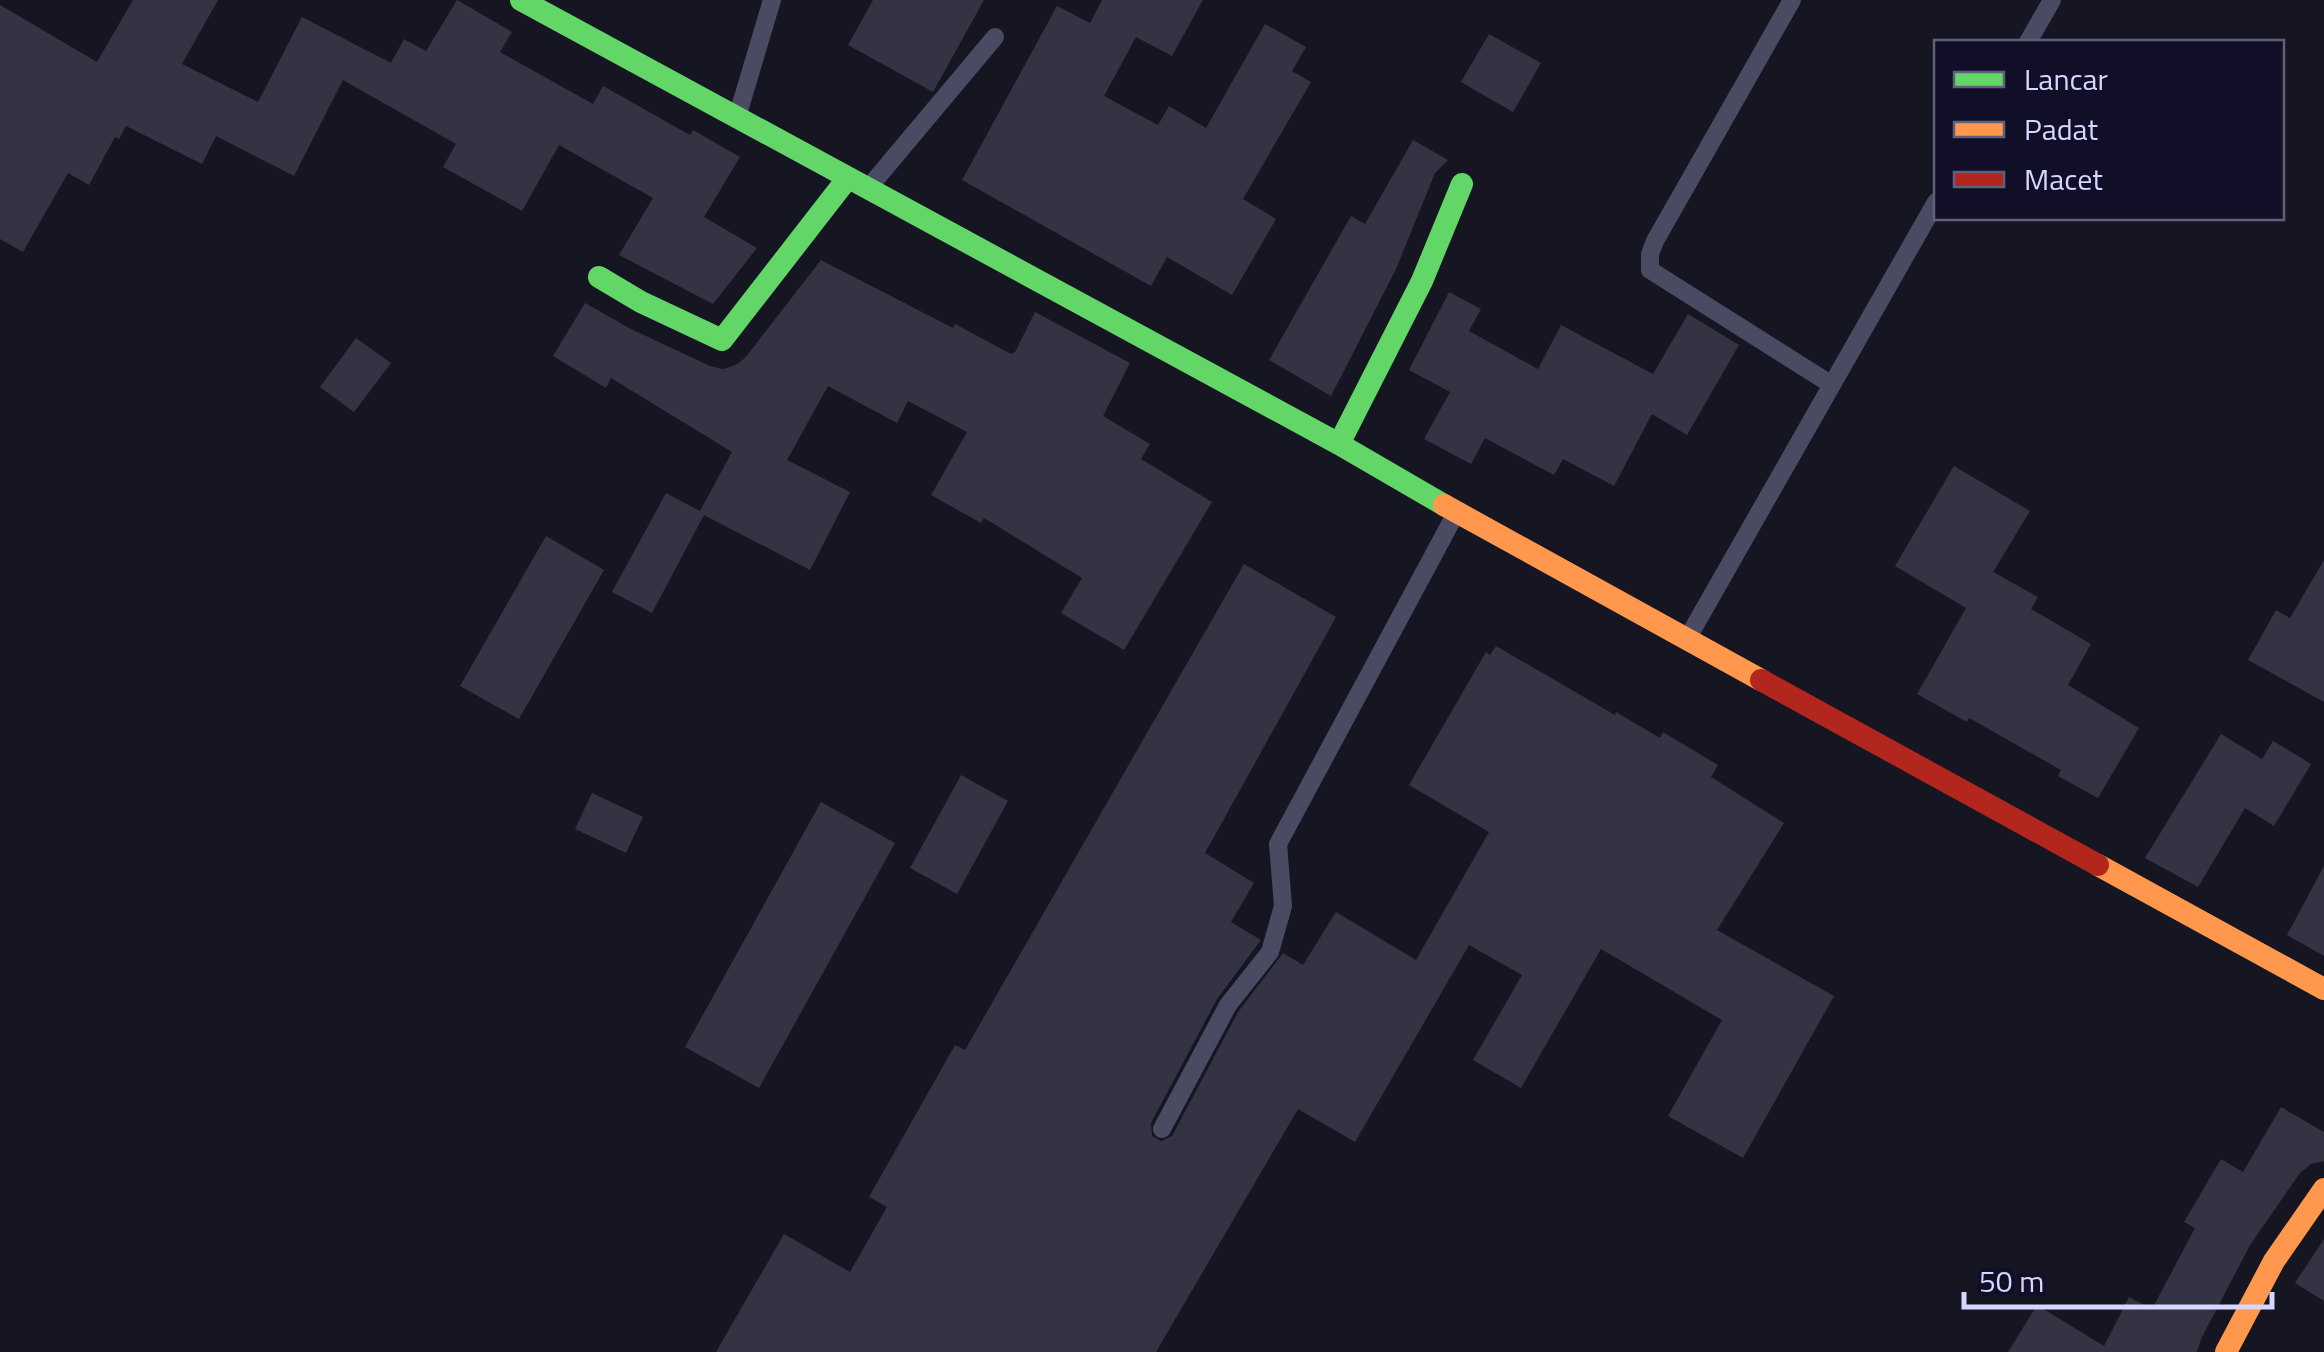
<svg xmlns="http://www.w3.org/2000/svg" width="2324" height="1352" font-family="'Titillium Web',sans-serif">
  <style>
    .building { fill: #343344 }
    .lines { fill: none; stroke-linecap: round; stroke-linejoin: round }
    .lane { stroke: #4a4b63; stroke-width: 18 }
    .fast { stroke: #63d668; stroke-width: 22 }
    .slow { stroke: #ff974d; stroke-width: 22 }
    .jam { stroke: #b3261e; stroke-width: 22 }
  </style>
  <rect width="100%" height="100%" fill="#161522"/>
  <path class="building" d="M 133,0 L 218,0 L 182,64 L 258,102 L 302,17 L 391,63 L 404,39 L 426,51 L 457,0 L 512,32 L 500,52 L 593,104 L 603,86 L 690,135 L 693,130 L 740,157 L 704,217 L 757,248 L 713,304 L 619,255 L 653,198 L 559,145 L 522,211 L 443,167 L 456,144 L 343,80 L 294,176 L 216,136 L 202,164 L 126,126 L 119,139 L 115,137 L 89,185 L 68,173 L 23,252 L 0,239 L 0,5 L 97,62 Z
    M 873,0 L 984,0 L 933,92 L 848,45 Z
    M 1102,0 L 1203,0 L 1172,56 L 1136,37 L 1104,96 L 1158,125 L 1169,106 L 1206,128 L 1265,24 L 1306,47 L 1292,71 L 1311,82 L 1243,199 L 1276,219 L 1232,295 L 1167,257 L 1151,286 L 962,180 L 1057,6 L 1090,23 Z
    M 1489,34 L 1541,63 L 1513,112 L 1461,82 Z
    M 1413,140 L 1448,160 L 1435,173 L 1396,269 L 1331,396 L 1269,360 L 1351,216 L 1365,224 Z
    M 821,260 L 953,328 L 955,324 L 1011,354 L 1015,352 L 1035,312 L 1130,363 L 1103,416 L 1150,444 L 1141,459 L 1212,502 L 1124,650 L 1061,613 L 1082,578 L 984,518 L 981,523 L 931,495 L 967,432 L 908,401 L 897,423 L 828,386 L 787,460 L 850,492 L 810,570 L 704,515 L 652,613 L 612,592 L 666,493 L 700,511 L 732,452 L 611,378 L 606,388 L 553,356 L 585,303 L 629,328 L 710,366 L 723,369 L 736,365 L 745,358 Z
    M 1449,292 L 1481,309 L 1469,331 L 1538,369 L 1561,325 L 1653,374 L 1688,314 L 1739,345 L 1687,435 L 1652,414 L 1614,486 L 1563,459 L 1554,475 L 1485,438 L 1471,464 L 1424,439 L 1450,392 L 1409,370 Z
    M 356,338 L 391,363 L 354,412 L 320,387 Z
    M 1954,466 L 2030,511 L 1993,572 L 2038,597 L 2031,609 L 2091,644 L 2068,685 L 2139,728 L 2098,798 L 2058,776 L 2061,770 L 1969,718 L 1967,722 L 1917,694 L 1966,608 L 1895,566 Z
    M 546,536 L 604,570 L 519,719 L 460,686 Z
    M 2324,560 L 2324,702 L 2248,660 L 2276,610 L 2290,618 Z
    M 1244,564 L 1336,617 L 1205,853 L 1254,883 L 1231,922 L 1261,940 L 1217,999 L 1151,1123 L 1152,1136 L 1161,1141 L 1172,1136 L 1238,1012 L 1283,953 L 1303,965 L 1336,912 L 1416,960 L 1489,832 L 1409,785 L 1486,652 L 1490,655 L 1496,646 L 1615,715 L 1616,712 L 1660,738 L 1663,732 L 1718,765 L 1711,777 L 1784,823 L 1717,930 L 1834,996 L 1743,1158 L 1668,1116 L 1722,1020 L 1601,949 L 1521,1088 L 1473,1060 L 1522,975 L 1469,945 L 1355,1142 L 1298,1109 L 1156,1352 L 716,1352 L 784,1234 L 850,1272 L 887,1207 L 869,1197 L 955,1045 L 965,1050 Z
    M 2221,734 L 2262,759 L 2273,741 L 2311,764 L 2274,826 L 2245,808 L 2198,887 L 2145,858 Z
    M 961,775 L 1008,801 L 957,894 L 910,868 Z
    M 592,793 L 643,817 L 626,853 L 575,829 Z
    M 821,802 L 895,843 L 759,1088 L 685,1047 Z
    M 2324,866 L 2324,956 L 2287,935 Z
    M 2281,1107 L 2324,1132 L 2324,1161 L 2311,1164 L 2300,1173 L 2250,1245 L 2201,1339 L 2197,1352 L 2008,1352 L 2037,1305 L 2104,1346 L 2129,1297 L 2152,1309 L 2195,1228 L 2184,1222 L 2221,1159 L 2243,1172 Z
    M 2324,1239 L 2324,1301 L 2295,1283 Z"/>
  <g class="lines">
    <path class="lane" d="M 1792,0 L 1655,241 L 1650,254 L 1650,270 L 1832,385
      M 2028,42 L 2052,0
      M 738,114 L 772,0
      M 870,186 L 995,37
      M 1690,634 L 1936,202
      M 1162,1129 L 1228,1005 L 1270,952 L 1283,906 L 1278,844 L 1456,513"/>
    <path class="fast" d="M 521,0 L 1339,444 L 1444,505
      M 599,277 L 641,302 L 722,340 L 847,179
      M 1339,444 L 1422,281 L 1462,184"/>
    <path class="slow" d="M 1444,505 L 1761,680
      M 2098,865 L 2324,989
      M 2226,1352 L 2274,1261 L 2324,1189"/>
    <path class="jam" d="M 1761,680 L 2098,865"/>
  </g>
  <rect x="1934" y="40" width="350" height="180" fill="#110f28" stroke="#605f7e" stroke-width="2.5"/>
  <rect x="1954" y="72" width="50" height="15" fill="#63d668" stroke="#605f7e" stroke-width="2.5"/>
  <text x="2024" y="90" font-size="30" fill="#d7d6ff">Lancar</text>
  <rect x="1954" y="122" width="50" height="15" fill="#ff974d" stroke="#605f7e" stroke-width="2.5"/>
  <text x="2024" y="140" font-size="30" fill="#d7d6ff">Padat</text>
  <rect x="1954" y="172" width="50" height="15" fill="#b3261e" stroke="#605f7e" stroke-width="2.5"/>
  <text x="2024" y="190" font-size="30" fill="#d7d6ff">Macet</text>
  <path d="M1964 1292v15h308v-15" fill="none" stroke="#d7d6ff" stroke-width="5"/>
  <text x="1979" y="1292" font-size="30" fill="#d7d6ff" stroke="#110f28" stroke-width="8" paint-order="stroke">50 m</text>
</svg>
